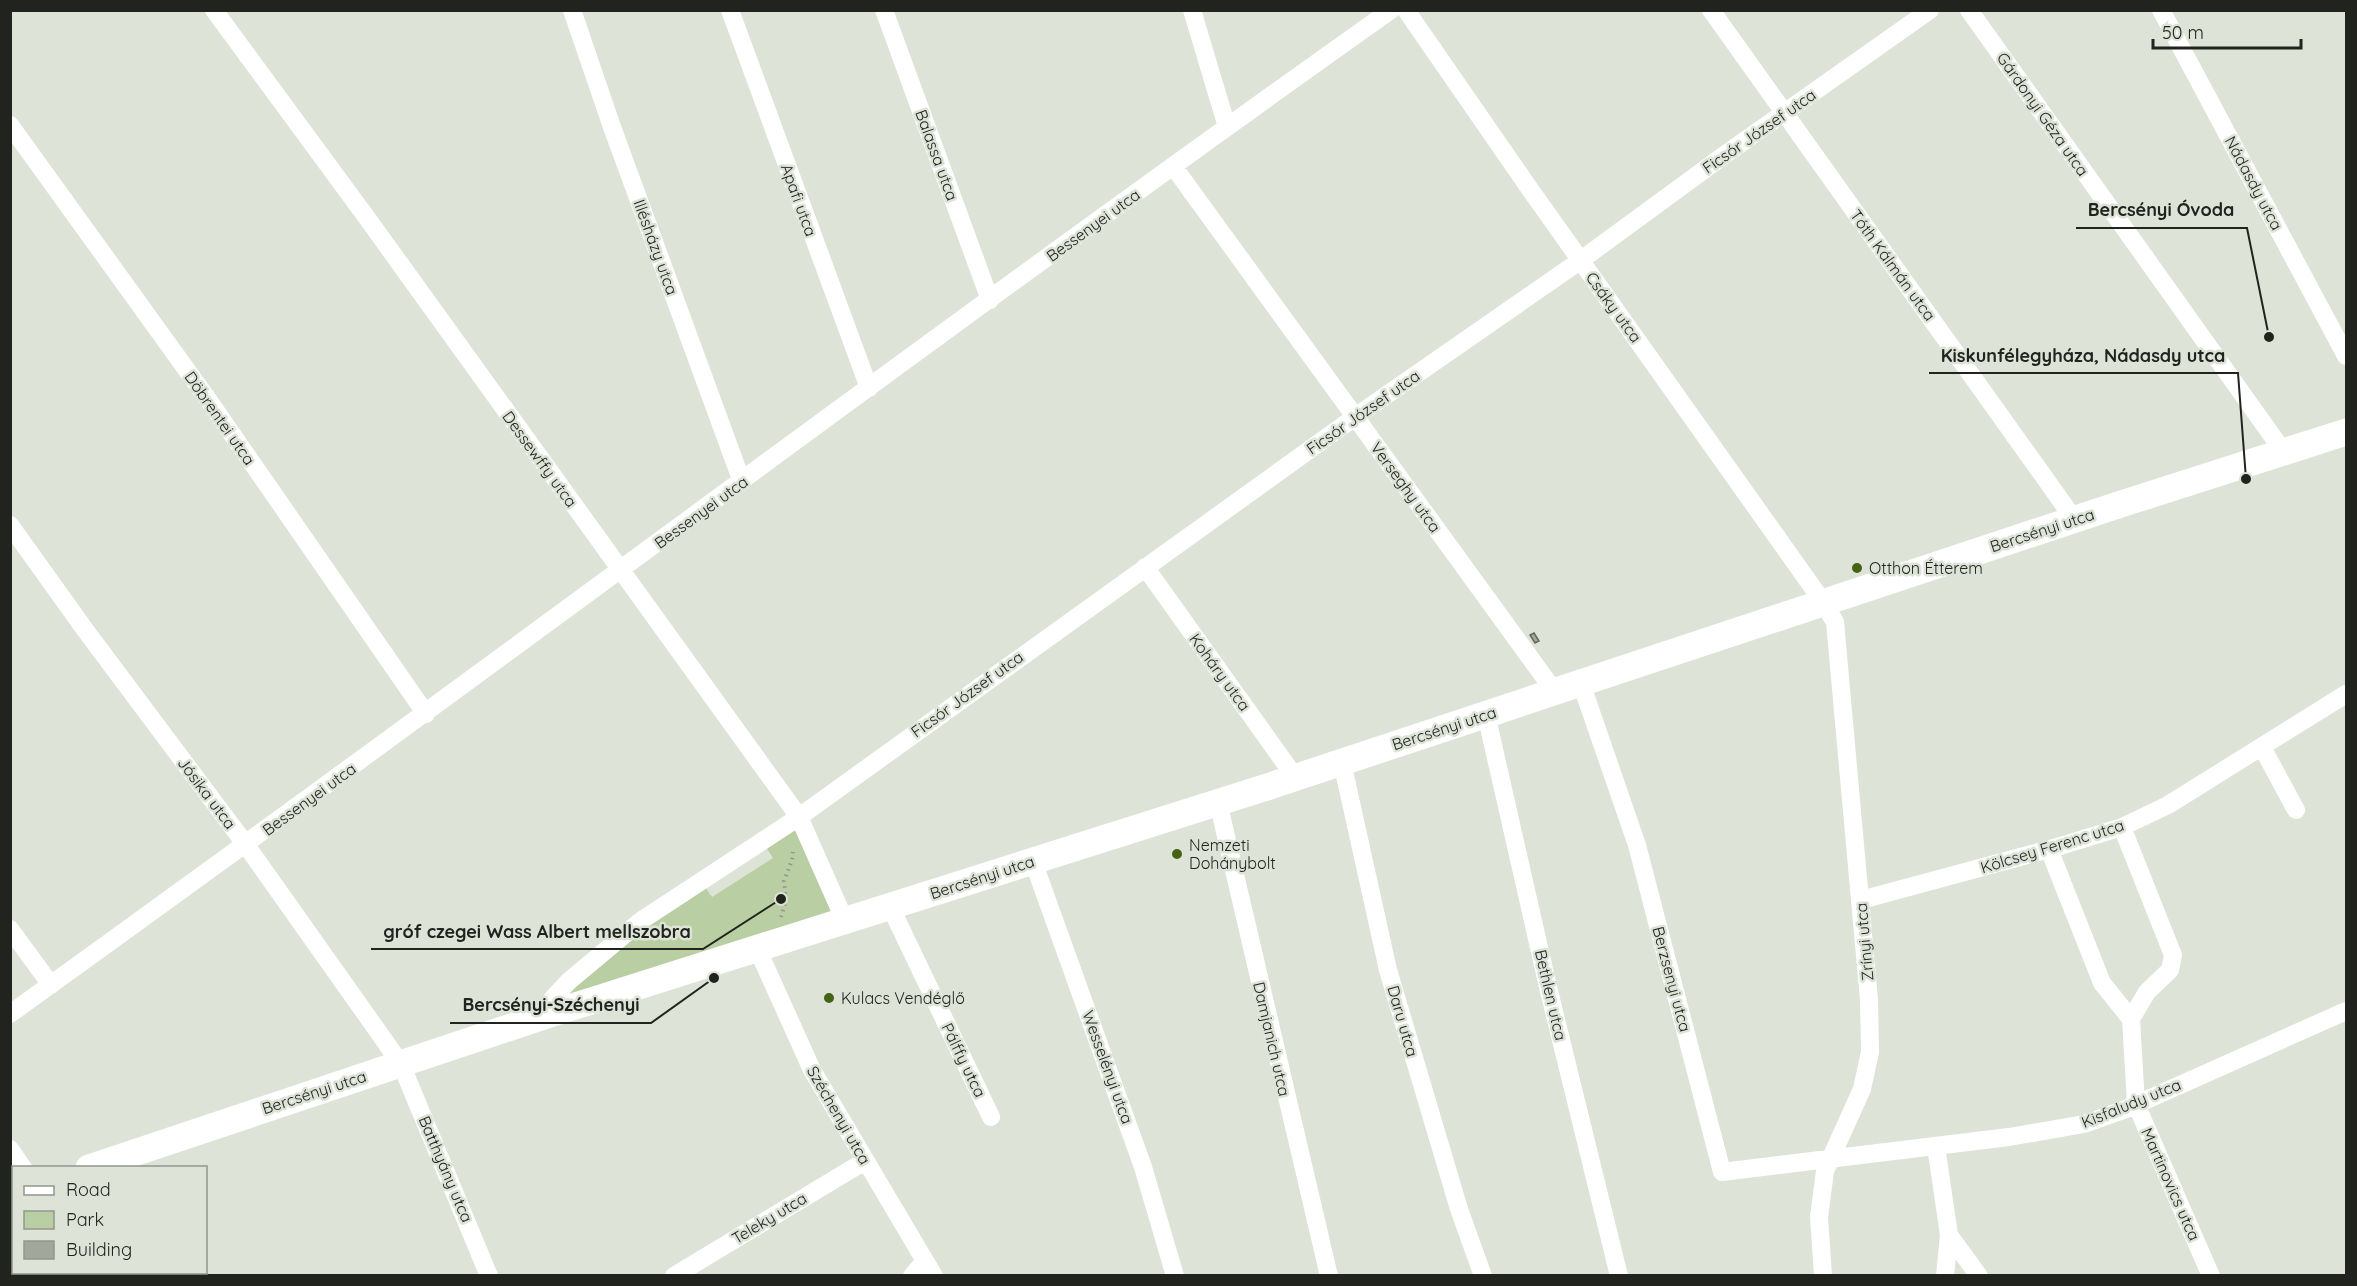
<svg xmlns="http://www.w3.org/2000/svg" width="2357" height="1286" font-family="Quicksand,sans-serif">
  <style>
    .green { fill: #bacea3 }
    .building { fill: #a1a79b; stroke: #64695e; stroke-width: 1.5 }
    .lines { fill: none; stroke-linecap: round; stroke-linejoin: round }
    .path { stroke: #93978e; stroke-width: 4; stroke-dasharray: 1.5 4.5; stroke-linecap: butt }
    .street { stroke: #fff; stroke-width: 18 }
    .secondary { stroke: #fff; stroke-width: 27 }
    .poi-dot { fill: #456215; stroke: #dde3d7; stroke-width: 2 }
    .labels { text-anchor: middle; stroke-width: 5; stroke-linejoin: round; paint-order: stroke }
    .street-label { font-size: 16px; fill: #21231f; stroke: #dde3d7 }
    .poi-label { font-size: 16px; fill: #21231f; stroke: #dde3d7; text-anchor: start }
    .leader { fill: none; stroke: #21231f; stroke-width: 2 }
    .callout-dot { fill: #21231f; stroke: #dde3d7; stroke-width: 2 }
    .callout-label { font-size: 18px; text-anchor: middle; font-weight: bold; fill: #21231f; stroke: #dde3d7; stroke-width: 5; stroke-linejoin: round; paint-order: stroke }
  </style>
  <rect width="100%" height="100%" fill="#dde3d7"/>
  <path class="green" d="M 798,817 L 845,920 L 540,1017 L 701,881 L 712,897 L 773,858 L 762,841 Z"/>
  <path class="building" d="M 1534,633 L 1539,641 L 1535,643 L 1530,635 Z"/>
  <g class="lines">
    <path class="path" d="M 781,917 L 786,900 L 784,881 L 792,860 L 793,852"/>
    <path class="street" d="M 214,10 L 367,218 L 799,817 L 845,921
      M 572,10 L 612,127 L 742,482
      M 730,10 L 869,388
      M 884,10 L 990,300
      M 1192,10 L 1227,127
      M 1406,10 L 1527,185 L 1823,602 L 1835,622 L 1869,1000 L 1870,1052 L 1862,1089 L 1825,1171 L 1819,1217 L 1823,1276
      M 1711,10 L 2074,519
      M 1969,10 L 2283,451
      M 2161,10 L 2346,356
      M 10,125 L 207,398 L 426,714
      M 1173,166 L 1555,692
      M 10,525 L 83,627 L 246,845 L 401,1064 L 489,1276
      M 1145,567 L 1295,777
      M 1581,683 L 1637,845 L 1722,1172 L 2009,1137 L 2084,1124 L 2126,1109 L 2346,1011
      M 1486,714 L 1548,987 L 1619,1276
      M 2262,747 L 2296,810
      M 1342,762 L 1388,970 L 1459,1209 L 1483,1276
      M 1218,802 L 1329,1276
      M 2122,827 L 2173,955 L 2170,970 L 2147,992 L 2131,1019 L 2136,1104 L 2211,1276
      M 2049,849 L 2102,983 L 2131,1019
      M 1033,861 L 1143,1167 L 1175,1276
      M 1861,900 L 2057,847 L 2122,827 L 2168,805 L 2346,694
      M 890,906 L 991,1117
      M 10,929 L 51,985
      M 757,948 L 812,1070 L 934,1276
      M 10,1014 C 473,682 927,339 1391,10
      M 540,1017 L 554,997 L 569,981 L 642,920 L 799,817 L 1355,417 L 1581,260 L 1723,156 L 1930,10
      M 1936,1146 L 1949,1235 L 1979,1276
      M 10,1149 L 23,1168
      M 151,1272 L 152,1276
      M 674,1276 L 865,1161
      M 912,1276 L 924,1262
      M 1945,1276 L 1949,1235"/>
    <path class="secondary" d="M 89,1168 L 550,1014 L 1270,786 L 2118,505 L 2346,432
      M 10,1193 L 14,1192"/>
  </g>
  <g class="poi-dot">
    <circle cx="1857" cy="568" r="6"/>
    <circle cx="1177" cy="854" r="6"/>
    <circle cx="829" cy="998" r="6"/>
  </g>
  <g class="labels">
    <g class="street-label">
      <text transform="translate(2043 114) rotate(55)" y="6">Gárdonyi Géza utca</text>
      <text transform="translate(1759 131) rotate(-35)" y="6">Ficsór József utca</text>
      <text transform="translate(937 155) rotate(70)" y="6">Balassa utca</text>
      <text transform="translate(2254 183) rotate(62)" y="6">Nádasdy utca</text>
      <text transform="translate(799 200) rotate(70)" y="6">Apafi utca</text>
      <text transform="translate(1093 225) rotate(-36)" y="6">Bessenyei utca</text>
      <text transform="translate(656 247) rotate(70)" y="6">Illésházy utca</text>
      <text transform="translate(1893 265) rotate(54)" y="6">Tóth Kálmán utca</text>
      <text transform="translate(1614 307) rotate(54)" y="6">Csáky utca</text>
      <text transform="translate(1363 412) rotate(-35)" y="6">Ficsór József utca</text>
      <text transform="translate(220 418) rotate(55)" y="6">Döbrentei utca</text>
      <text transform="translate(540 459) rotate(54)" y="6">Dessewffy utca</text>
      <text transform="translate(1406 487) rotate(54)" y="6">Verseghy utca</text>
      <text transform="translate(701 512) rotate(-36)" y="6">Bessenyei utca</text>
      <text transform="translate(2042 530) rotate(-18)" y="6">Bercsényi utca</text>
      <text transform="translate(1220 672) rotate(54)" y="6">Koháry utca</text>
      <text transform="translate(967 694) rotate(-36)" y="6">Ficsór József utca</text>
      <text transform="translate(1444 728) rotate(-18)" y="6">Bercsényi utca</text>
      <text transform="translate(207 793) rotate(53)" y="6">Jósika utca</text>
      <text transform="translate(309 799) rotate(-36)" y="6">Bessenyei utca</text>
      <text transform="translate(2052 846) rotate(-17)" y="6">Kölcsey Ferenc utca</text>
      <text transform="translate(982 877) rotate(-18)" y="6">Bercsényi utca</text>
      <text transform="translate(1864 942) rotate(-95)" y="6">Zrínyi utca</text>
      <text transform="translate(1672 979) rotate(75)" y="6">Berzsenyi utca</text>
      <text transform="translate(1551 995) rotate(77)" y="6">Bethlen utca</text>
      <text transform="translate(1403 1021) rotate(74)" y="6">Daru utca</text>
      <text transform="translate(1272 1039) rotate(77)" y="6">Damjanich utca</text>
      <text transform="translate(964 1060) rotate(64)" y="6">Pálffy utca</text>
      <text transform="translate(1108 1067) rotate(70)" y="6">Wesselényi utca</text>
      <text transform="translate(314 1092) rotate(-18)" y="6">Bercsényi utca</text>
      <text transform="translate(2131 1103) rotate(-22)" y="6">Kisfaludy utca</text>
      <text transform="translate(839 1115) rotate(60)" y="6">Széchenyi utca</text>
      <text transform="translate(446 1169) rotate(67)" y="6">Batthyány utca</text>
      <text transform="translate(2171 1184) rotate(66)" y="6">Martinovics utca</text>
      <text transform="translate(769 1218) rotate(-31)" y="6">Teleky utca</text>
    </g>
    <g class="poi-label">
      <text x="1869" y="574">Otthon Étterem</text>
      <text x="1189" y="851">Nemzeti<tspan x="1189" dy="18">Dohánybolt</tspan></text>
      <text x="841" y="1004">Kulacs Vendéglő</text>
    </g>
  </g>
  <path class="leader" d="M2269 337L2247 228H2076M2246 479L2238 373H1929M781 899L703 949H371M714 978L651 1023H450"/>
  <g class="callout-dot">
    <circle cx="2269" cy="337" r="6"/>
    <circle cx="2246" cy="479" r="6"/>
    <circle cx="781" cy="899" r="6"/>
    <circle cx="714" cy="978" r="6"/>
  </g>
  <g class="callout-label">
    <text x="2161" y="216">Bercsényi Óvoda</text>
    <text x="2083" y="362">Kiskunfélegyháza, Nádasdy utca</text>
    <text x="537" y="938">gróf czegei Wass Albert mellszobra</text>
    <text x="551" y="1011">Bercsényi-Széchenyi</text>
  </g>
  <rect width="2357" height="1286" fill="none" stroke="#21231f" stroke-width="24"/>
  <rect x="12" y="1166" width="195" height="108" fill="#dde3d7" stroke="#92968d" stroke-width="1.5"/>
  <rect x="24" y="1186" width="30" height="9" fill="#ffffff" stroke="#92968d" stroke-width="1.5"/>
  <text x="66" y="1196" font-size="18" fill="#21231f">Road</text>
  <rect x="24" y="1211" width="30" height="18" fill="#bacea3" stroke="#92968d" stroke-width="1.5"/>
  <text x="66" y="1226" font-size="18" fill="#21231f">Park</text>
  <rect x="24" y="1241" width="30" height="18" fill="#a1a79b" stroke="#92968d" stroke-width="1.5"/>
  <text x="66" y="1256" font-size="18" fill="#21231f">Building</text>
  <path d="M2153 39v9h148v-9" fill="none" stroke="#21231f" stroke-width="3"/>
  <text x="2162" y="39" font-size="18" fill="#21231f" stroke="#dde3d7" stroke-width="4.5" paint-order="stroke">50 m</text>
</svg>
